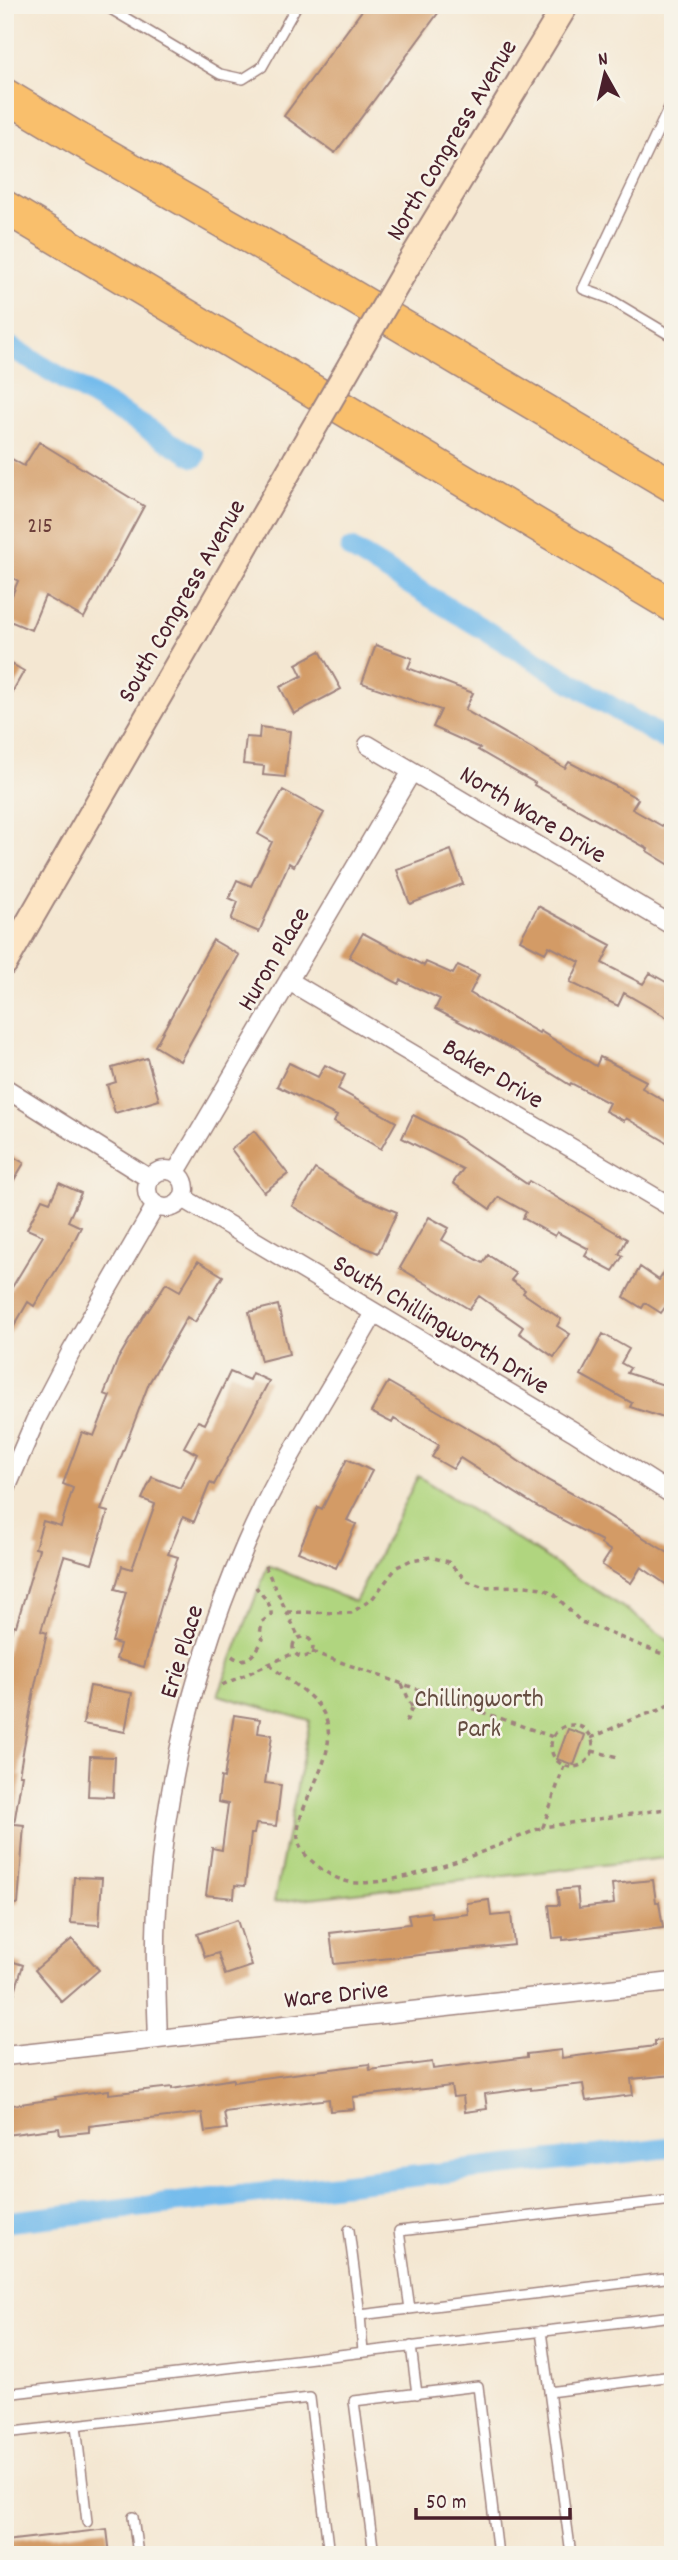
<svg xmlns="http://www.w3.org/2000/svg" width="678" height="2560" font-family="Dekko,sans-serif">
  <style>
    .green { fill: #b0d57f; stroke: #7d7a55; stroke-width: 2 }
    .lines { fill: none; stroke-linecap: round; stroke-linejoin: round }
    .canal { stroke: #75bcec; stroke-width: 21 }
    .building { fill: #d39b66 }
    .lane-casing { stroke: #9f837e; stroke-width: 12 }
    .street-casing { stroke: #9f837e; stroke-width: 21 }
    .secondary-casing { stroke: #9f837e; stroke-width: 28 }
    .highway-casing { stroke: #9f837e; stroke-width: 35 }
    .path { stroke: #9f837e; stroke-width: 3.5; stroke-dasharray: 5 5; stroke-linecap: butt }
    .lane { stroke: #fff; stroke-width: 9 }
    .street { stroke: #fff; stroke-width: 18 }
    .secondary { stroke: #fde5c4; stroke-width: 24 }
    .highway { stroke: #f9bf6c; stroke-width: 32 }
    .secondary-bridge-casing { stroke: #9f837e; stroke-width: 28; stroke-linecap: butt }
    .secondary-bridge { stroke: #fde5c4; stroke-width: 24 }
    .labels { text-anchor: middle; stroke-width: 5; stroke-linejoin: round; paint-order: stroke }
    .number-label { font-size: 23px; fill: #6c3e3a }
    .street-label { font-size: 26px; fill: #4a1f2b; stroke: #f7f3e8 }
    .park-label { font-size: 26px; fill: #644c40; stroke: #f7f3e8 }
  </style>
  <rect width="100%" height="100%" fill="#f7f3e8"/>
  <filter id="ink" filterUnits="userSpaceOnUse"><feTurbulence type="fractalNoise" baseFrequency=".0143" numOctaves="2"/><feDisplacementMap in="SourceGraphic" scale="14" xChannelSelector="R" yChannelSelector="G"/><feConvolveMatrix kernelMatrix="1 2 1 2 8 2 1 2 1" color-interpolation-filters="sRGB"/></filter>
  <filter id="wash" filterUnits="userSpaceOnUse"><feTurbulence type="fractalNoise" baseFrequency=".00686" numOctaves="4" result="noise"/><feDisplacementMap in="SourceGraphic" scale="28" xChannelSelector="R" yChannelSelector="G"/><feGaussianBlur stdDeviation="1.57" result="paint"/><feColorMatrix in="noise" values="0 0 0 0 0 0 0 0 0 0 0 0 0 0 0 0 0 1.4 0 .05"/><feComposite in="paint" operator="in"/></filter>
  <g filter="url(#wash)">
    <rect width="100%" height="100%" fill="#f4e7d2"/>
    <path class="green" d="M 418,1476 L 627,1610 L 673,1644 L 673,1857 L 274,1902 L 310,1721 L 218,1695 L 268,1565 L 355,1602 Z"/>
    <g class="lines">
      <path class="canal" d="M 5,344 L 195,457
        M 351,549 L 673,744
        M 5,2222 L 673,2147"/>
    </g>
    <g id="blocks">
      <path class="building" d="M 366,5 L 444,5 L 335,153 L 284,116 Z
        M 39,442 L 144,506 L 84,618 L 45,596 L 31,630 L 5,619 L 5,612 L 18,581 L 5,573 L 5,455 L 24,466 Z
        M 376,645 L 412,658 L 408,668 L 473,693 L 465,710 L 565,768 L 569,762 L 617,787 L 638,799 L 632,809 L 662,826 L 673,809 L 673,867 L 647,851 L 648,849 L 534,785 L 535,783 L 478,750 L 480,748 L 433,727 L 441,710 L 362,683 Z
        M 320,651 L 341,689 L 294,714 L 280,687 L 302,676 L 296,664 Z
        M 5,660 L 24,671 L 5,705 Z
        M 260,727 L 290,731 L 285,777 L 263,775 L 264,766 L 243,764 L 246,737 L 259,738 Z
        M 283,790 L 324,813 L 294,866 L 289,863 L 259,932 L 231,920 L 238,902 L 229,898 L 237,880 L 251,886 L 272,842 L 258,834 Z
        M 451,850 L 463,884 L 410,904 L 397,870 Z
        M 538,906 L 611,945 L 602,963 L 643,984 L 650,973 L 673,986 L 673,1021 L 624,993 L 618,1006 L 570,982 L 580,962 L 549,946 L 545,953 L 520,940 Z
        M 363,933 L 424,966 L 426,962 L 453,974 L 458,965 L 479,975 L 470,993 L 539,1033 L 540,1031 L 596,1066 L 600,1057 L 646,1081 L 642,1088 L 673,1106 L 673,1146 L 626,1118 L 624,1121 L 605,1111 L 609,1103 L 571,1083 L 570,1085 L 514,1050 L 435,1009 L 440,999 L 401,980 L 399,984 L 349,957 Z
        M 213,940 L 239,955 L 180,1061 L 155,1046 Z
        M 147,1058 L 159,1100 L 115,1113 L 107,1085 L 116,1082 L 112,1068 Z
        M 289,1063 L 318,1077 L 325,1065 L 345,1075 L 338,1089 L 396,1122 L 381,1149 L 334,1122 L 337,1116 L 277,1086 Z
        M 413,1115 L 457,1137 L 527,1184 L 529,1181 L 627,1239 L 619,1254 L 623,1256 L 613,1271 L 585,1256 L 589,1249 L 557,1232 L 555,1236 L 523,1218 L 526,1212 L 499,1197 L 490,1209 L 453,1183 L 463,1169 L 402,1138 Z
        M 254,1131 L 288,1174 L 264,1192 L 231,1149 Z
        M 5,1152 L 24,1163 L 5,1195 Z
        M 315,1169 L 361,1197 L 397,1212 L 378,1253 L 354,1243 L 292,1206 Z
        M 59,1183 L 81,1193 L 68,1221 L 81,1227 L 70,1249 L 69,1249 L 34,1306 L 28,1302 L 5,1342 L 5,1299 L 43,1236 L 27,1229 L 42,1199 L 50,1202 Z
        M 429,1217 L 449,1228 L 442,1240 L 483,1263 L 488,1255 L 516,1274 L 511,1280 L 525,1290 L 523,1293 L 561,1319 L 557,1326 L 570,1334 L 554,1357 L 519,1333 L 523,1327 L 479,1296 L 469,1309 L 400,1268 Z
        M 673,1259 L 673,1296 L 661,1313 L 645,1303 L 642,1308 L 624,1297 L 640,1267 L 659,1280 Z
        M 198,1261 L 223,1276 L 195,1322 L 187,1317 L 149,1383 L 101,1510 L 108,1512 L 92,1564 L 64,1556 L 41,1631 L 47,1633 L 34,1690 L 19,1775 L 22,1775 L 14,1824 L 5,1823 L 5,1659 L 13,1625 L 16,1626 L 39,1549 L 35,1548 L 43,1521 L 61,1526 L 73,1488 L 63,1484 L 82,1432 L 94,1436 L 110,1396 L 104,1394 L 118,1359 L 147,1310 L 148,1311 L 166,1283 L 180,1291 Z
        M 278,1305 L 289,1354 L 261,1361 L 249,1312 Z
        M 603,1334 L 629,1349 L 621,1363 L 630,1368 L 627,1373 L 673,1388 L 673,1421 L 630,1407 L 632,1403 L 581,1375 Z
        M 230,1372 L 249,1380 L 252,1373 L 269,1381 L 214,1485 L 210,1483 L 194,1522 L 183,1517 L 168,1554 L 178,1557 L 162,1603 L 144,1667 L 116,1659 L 120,1644 L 112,1642 L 126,1592 L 115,1589 L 122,1566 L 132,1569 L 155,1504 L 142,1499 L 152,1477 L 180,1488 L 197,1454 L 184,1447 L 198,1421 L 205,1424 Z
        M 388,1382 L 488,1440 L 540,1476 L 600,1509 L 599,1510 L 673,1556 L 673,1589 L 641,1567 L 631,1583 L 602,1565 L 611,1551 L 601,1544 L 602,1541 L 536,1506 L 460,1458 L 453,1469 L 432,1457 L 439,1445 L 394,1419 L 392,1423 L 371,1412 Z
        M 347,1459 L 372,1471 L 347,1520 L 356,1524 L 336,1568 L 298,1552 L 318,1507 L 322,1509 Z
        M 90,1686 L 132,1693 L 125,1732 L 83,1724 Z
        M 234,1715 L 260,1719 L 258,1733 L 272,1735 L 265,1783 L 281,1785 L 276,1826 L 256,1824 L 254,1834 L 251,1834 L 245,1886 L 235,1885 L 234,1898 L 206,1895 L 212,1848 L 222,1850 L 228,1804 L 218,1802 L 221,1777 L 224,1778 Z
        M 568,1729 L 585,1735 L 574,1765 L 557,1759 Z
        M 90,1756 L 115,1757 L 113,1797 L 88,1796 Z
        M 5,1823 L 24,1825 L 18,1904 L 5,1903 Z
        M 74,1877 L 102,1878 L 99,1925 L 71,1923 Z
        M 653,1880 L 656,1902 L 659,1902 L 663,1928 L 563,1940 L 563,1937 L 553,1938 L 549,1905 L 559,1905 L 557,1890 L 577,1888 L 579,1908 L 614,1904 L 612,1884 Z
        M 489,1900 L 491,1916 L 511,1914 L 514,1945 L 334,1964 L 330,1933 L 410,1924 L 408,1915 L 431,1912 L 432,1918 L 468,1914 L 467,1903 Z
        M 237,1920 L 252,1966 L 225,1975 L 218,1953 L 205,1957 L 197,1934 Z
        M 72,1939 L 99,1970 L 62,2002 L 35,1970 Z
        M 5,1959 L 23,1965 L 9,2011 L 5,2011 Z
        M 673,2039 L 673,2075 L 631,2079 L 633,2095 L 586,2101 L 583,2084 L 531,2090 L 531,2088 L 485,2094 L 487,2109 L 465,2112 L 463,2096 L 453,2097 L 451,2086 L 353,2097 L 354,2109 L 330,2111 L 329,2099 L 224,2112 L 227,2129 L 205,2132 L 202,2113 L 89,2126 L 89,2132 L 60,2135 L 59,2128 L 5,2135 L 5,2106 L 56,2099 L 55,2097 L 109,2090 L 109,2094 L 172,2087 L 172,2089 L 233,2079 L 233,2082 L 369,2064 L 370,2070 L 432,2062 L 433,2069 L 527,2057 L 527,2054 L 561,2050 L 562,2058 L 655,2046 L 655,2041 Z
        M 107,2529 L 110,2555 L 5,2555 L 5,2541 Z"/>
    </g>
  </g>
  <g filter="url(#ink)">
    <use href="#blocks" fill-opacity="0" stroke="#9f837e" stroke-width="2"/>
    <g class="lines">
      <g class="lane-casing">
        <path id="lane" d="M 104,5 L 220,74 L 243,79 L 262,67 L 297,5
          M 673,99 L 583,289 L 608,298 L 673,337
          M 349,2230 L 360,2315 L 673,2277
          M 410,2309 L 399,2231 L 673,2200
          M 360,2315 L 363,2352
          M 541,2331 L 571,2555
          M 411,2346 L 417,2394
          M 549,2392 L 673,2376
          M 5,2394 L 673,2316
          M 76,2425 L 87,2522
          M 5,2433 L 310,2398 L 329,2555
          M 133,2517 L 138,2555
          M 374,2555 L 354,2401 L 478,2386 L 498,2555"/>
      </g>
      <g class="street-casing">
        <path id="street" d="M 368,745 L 673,926
          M 289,981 L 673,1208
          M 5,1088 L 150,1179
          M147 1189a19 19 0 1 1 38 0a19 19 0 1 1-38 0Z
          M 176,1172 L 412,771
          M 183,1198 L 573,1431 L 673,1495
          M 5,1491 L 35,1421 L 71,1352 L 156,1205
          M 158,2039 C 156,1986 154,1933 159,1881 C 170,1764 199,1651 246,1544 C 281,1464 331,1389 374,1313
          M 5,2056 L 673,1982"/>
      </g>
      <g class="secondary-casing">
        <path id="secondary" d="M 407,267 L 566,5
          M 5,963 L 296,459"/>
      </g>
      <g class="highway-casing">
        <path id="highway" d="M 5,95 L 80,140 L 323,279 L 673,486
          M 5,207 L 673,606"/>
      </g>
      <path class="path" d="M 265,1566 L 299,1638
        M 287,1612 L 351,1613 L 372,1599 L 397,1567 L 411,1560 L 431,1557 L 448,1562 L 467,1581 L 484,1587 L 525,1586 L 543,1588 L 554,1594 L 581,1622 L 673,1658
        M293 1647a10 10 0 1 1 20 0a10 10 0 1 1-20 0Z
        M 312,1652 L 553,1737
        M 232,1656 C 246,1667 257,1652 263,1639 L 260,1635 L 262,1622 L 271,1615 C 272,1603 262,1596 256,1587
        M 673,1663 L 673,1680
        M 270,1664 C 286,1682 318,1695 326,1719 C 338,1758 303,1793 298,1830 C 296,1843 303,1854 313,1862 C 326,1874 342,1883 360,1883 C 415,1882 492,1848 543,1827
        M 402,1684 L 412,1707
        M 222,1685 L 294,1653
        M 406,1722 L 412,1708 L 434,1695
        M551 1746a21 21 0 1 1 42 0a21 21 0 1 1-42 0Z
        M 591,1738 L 635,1718 L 660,1710 L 668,1705 L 673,1696
        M 592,1751 L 618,1757
        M 564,1766 L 543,1827 L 673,1808"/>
      <use href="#lane" class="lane"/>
      <use href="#street" class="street"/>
      <use href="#secondary" class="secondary"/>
      <use href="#highway" class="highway"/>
      <g class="secondary-bridge-casing">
        <path id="secondary-bridge" d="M 296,459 L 407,267"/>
      </g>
      <use href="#secondary-bridge" class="secondary-bridge"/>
    </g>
  </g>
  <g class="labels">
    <g class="number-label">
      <text x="40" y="532">215</text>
    </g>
    <g class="street-label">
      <text transform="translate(450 139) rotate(-59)" y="9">North Congress Avenue</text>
      <text transform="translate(180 600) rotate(-60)" y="9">South Congress Avenue</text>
      <text transform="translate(534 813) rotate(31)" y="9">North Ware Drive</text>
      <text transform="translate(272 958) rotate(-59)" y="9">Huron Place</text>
      <text transform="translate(494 1072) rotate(31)" y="9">Baker Drive</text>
      <text transform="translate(442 1323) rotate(31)" y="9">South Chillingworth Drive</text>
      <text transform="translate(180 1651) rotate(-73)" y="9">Erie Place</text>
      <text transform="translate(336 1993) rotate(-6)" y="9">Ware Drive</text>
    </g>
    <g class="park-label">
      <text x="479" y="1706">Chillingworth<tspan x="479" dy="30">Park</tspan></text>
    </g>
  </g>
  <rect width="678" height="2560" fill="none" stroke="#f7f3e8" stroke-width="28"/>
  <g transform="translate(605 74) rotate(352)" stroke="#f7f3e8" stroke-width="5" paint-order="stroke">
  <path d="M0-5L12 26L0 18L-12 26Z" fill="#4a1f2b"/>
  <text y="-10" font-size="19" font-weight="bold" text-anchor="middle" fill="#4a1f2b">N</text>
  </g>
  <path d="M416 2508v10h154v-10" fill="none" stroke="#4a1f2b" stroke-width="3.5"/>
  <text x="426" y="2508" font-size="21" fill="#4a1f2b" stroke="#f7f3e8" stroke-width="5" paint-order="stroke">50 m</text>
</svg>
